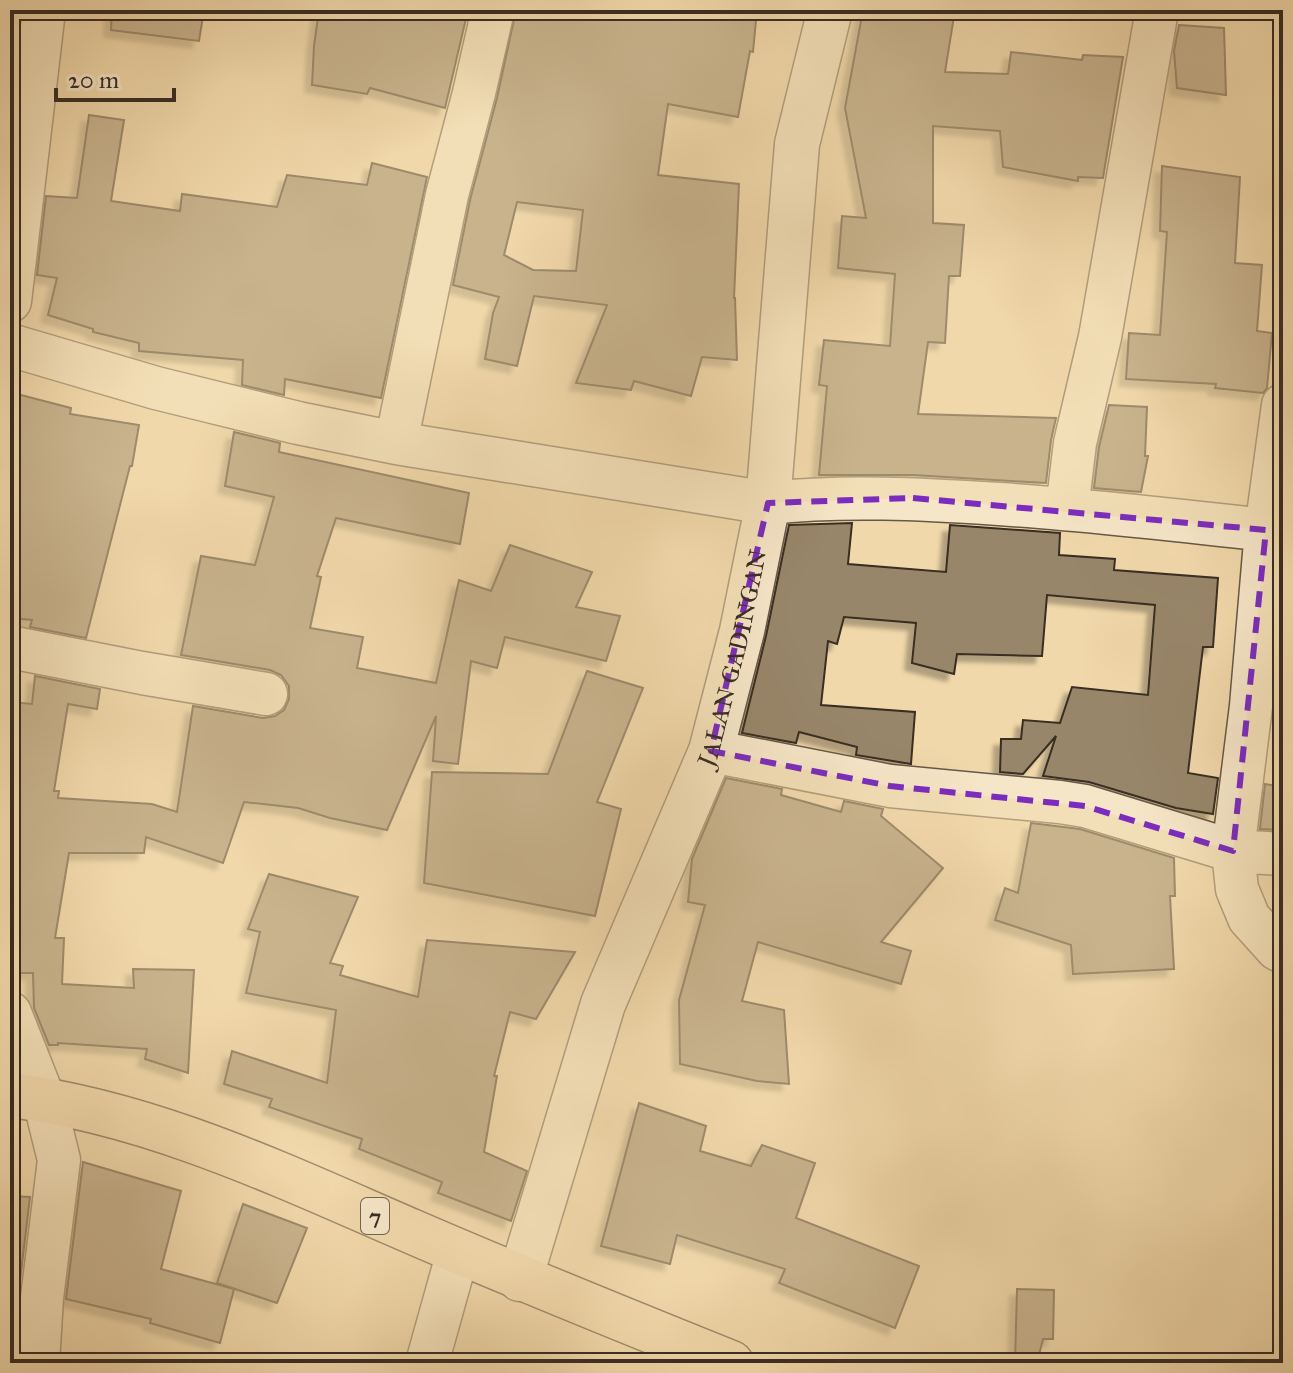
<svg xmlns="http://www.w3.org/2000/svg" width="1293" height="1373" font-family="'IM FELL Great Primer',serif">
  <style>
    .building { fill: #98866a; stroke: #382d24; stroke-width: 2; fill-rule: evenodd; filter: url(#shadow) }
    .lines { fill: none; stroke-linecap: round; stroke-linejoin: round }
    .minor-casing { stroke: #665846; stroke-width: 45 }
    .tertiary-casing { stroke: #665846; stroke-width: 47 }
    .trunk-casing { stroke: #382d24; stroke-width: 47 }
    .minor { stroke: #f6e6c8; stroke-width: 42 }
    .tertiary { stroke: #f6e6c8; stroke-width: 44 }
    .trunk { stroke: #f1d8aa; stroke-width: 44 }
    .marked { fill: none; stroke: #7b2cbf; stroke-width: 6; stroke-dasharray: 16 10; stroke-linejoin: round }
    .labels { text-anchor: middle; stroke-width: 8; stroke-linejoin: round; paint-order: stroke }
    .shield { fill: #f6e6c8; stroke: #716455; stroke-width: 2 }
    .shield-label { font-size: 22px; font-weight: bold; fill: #382d24 }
    .street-label { font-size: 24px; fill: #382d24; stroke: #f6e6c8 }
  </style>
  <defs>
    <filter id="shadow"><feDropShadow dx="-7" dy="7" stdDeviation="2" flood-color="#0004"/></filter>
  </defs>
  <rect width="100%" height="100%" fill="#f1d8aa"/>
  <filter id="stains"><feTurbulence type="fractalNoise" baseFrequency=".0025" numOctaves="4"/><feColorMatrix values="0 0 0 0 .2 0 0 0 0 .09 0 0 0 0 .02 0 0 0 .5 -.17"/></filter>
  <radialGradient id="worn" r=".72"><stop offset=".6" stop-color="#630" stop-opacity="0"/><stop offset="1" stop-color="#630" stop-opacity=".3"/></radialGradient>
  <path class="building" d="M 112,10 L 204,10 L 199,41 L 111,30 Z
    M 319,10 L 468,10 L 445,108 L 370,88 L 367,94 L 312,85 L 314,46 Z
    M 516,10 L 757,10 L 753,52 L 750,51 L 738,117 L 668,104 L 658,175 L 739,184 L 734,298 L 735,298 L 737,360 L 702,357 L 691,396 L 634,381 L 631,390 L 576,383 L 607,305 L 534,296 L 517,366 L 485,359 L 493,313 L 499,297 L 453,285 L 470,200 L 497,98 ZM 517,202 L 583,210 L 576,271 L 533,270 L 504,255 Z
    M 863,10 L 955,10 L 945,72 L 1008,74 L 1011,52 L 1082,60 L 1083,55 L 1123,57 L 1103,178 L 1078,177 L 1078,181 L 1003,167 L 1000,131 L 933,126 L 933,223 L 964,225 L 960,276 L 949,276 L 945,343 L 928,342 L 918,414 L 1056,418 L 1051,440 L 1046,483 L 913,475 L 819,475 L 827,386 L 819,385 L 824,340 L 890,346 L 895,274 L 838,268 L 842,216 L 866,218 L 845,108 Z
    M 1179,25 L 1224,28 L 1226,95 L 1177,88 L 1174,51 Z
    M 89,115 L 124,120 L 111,201 L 180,211 L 182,194 L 277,207 L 287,175 L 367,185 L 372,163 L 427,177 L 381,398 L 285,379 L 284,395 L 242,385 L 243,360 L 139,351 L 139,343 L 93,332 L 93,329 L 48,315 L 57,278 L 37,275 L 46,196 L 77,198 Z
    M 1162,166 L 1240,177 L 1235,263 L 1262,265 L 1257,331 L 1272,333 L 1267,388 L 1263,393 L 1215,388 L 1216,384 L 1126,379 L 1129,333 L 1160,335 L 1167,232 L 1160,231 Z
    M 17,394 L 71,408 L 70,414 L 139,425 L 132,466 L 130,466 L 86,638 L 30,627 L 32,620 L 10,618 L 10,416 Z
    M 1109,405 L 1147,407 L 1145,456 L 1148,456 L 1141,492 L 1094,488 L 1099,447 Z
    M 234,432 L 280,443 L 279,452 L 469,493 L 460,544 L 336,518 L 317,576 L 321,577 L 310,628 L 363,637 L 357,668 L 436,683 L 459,580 L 491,591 L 510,545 L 592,572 L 576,607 L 620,616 L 606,661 L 505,637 L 497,668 L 471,661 L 458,764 L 433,761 L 436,716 L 387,830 L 330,818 L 298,808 L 244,802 L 223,863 L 146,837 L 144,853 L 69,853 L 55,938 L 64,938 L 62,984 L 134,988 L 133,969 L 194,970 L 188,1073 L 145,1059 L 147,1049 L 58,1043 L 58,1045 L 49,1045 L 34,1008 L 33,973 L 10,973 L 10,702 L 32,704 L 35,676 L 100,689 L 97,709 L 68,704 L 54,791 L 59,791 L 58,798 L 152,804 L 177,812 L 193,706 L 263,718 L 275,716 L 284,710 L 289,699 L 289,686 L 281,675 L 270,670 L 181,655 L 201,556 L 255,565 L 274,497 L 225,486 Z
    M 852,523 L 848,564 L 946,572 L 950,525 L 1060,533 L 1059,555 L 1115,559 L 1114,570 L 1218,578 L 1213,647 L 1203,647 L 1188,773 L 1218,778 L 1213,814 L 1176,808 L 1089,782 L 1043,776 L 1056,736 L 1023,774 L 1000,772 L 1001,739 L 1021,739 L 1023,720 L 1060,723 L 1072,687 L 1148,695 L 1155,605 L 1047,595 L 1042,656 L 957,654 L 954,674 L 912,663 L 916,623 L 844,617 L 837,644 L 828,641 L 821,705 L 915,712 L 911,764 L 856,755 L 857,747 L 799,732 L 796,743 L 742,733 L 766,636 L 789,525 Z
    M 587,671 L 643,688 L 597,802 L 621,809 L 595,916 L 424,883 L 432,772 L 548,774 Z
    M 726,778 L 782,789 L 781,795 L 841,812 L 844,801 L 883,809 L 881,816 L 943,868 L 881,942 L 911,951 L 901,984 L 758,942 L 742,1001 L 784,1010 L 789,1084 L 757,1081 L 680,1064 L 679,1000 L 705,905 L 688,902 L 692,859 Z
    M 1265,784 L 1283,787 L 1283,830 L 1260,829 Z
    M 1031,823 L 1080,829 L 1174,858 L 1175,896 L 1170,896 L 1174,969 L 1073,974 L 1071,945 L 995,920 L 1005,888 L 1018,893 Z
    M 269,874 L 358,897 L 330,963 L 343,966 L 340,975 L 418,997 L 427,940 L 575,952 L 536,1019 L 510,1012 L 494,1076 L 497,1076 L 484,1152 L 527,1171 L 511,1221 L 438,1193 L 442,1182 L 359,1149 L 362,1139 L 269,1107 L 272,1099 L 224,1084 L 232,1051 L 327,1083 L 336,1010 L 246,993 L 260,932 L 248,929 Z
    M 639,1103 L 706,1126 L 700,1151 L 751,1166 L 762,1145 L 815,1163 L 796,1218 L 919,1266 L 895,1328 L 779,1283 L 785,1269 L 677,1235 L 670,1264 L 601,1246 Z
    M 83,1162 L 181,1191 L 161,1269 L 234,1289 L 220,1343 L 150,1323 L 151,1319 L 66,1299 Z
    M 10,1196 L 30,1197 L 19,1289 L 10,1287 Z
    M 243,1204 L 307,1228 L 277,1303 L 217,1283 Z
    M 1017,1289 L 1054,1290 L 1053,1339 L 1043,1339 L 1037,1363 L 1015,1363 Z"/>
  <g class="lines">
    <g class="minor-casing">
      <path id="minor" d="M 10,301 L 44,10
        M 10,345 L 156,388 L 298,423 L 396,443 L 768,503 C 845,495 922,499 999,504 C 1089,510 1177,520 1266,530 L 1251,706 L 1233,851 L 1237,889 L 1249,918 L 1277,949 L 1283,952
        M 396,443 L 447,195 L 474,93 L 493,10
        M 1067,509 L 1075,443 L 1100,337 L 1157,10
        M 1266,530 L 1283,405
        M 10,647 L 142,673 L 266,694
        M 711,751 L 890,786 L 1060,802 L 1085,806 L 1233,851 L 1283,854
        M 10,1013 L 44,1099 L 59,1160 L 42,1298 L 38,1363
        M 427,1363 L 458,1252"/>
    </g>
    <g class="tertiary-casing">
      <g id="tertiary">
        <path id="s1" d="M 520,1279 L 603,1004 L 711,751 L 742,631 L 768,503 L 797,144 L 830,10"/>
      </g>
    </g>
    <g class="trunk-casing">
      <path id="trunk" d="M 10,1095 C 152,1113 281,1175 411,1231 C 517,1277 624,1320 731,1363"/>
    </g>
    <use href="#minor" class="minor"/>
    <use href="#tertiary" class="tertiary"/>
    <use href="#trunk" class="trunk"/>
  </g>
  <path d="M0 0H1293V1373H0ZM 913,498 L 1266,530 L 1233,851 L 1085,806 L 890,786 L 711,751 L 768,503 Z" fill="#f1d8aa" fill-opacity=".55" fill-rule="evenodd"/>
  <path class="marked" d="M 913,498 L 1266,530 L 1233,851 L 1085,806 L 890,786 L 711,751 L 768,503 Z"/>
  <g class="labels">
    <rect class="shield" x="361" y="1198" width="28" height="36" rx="6"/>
    <g class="shield-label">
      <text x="375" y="1224">7</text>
    </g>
    <g class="street-label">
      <text dy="8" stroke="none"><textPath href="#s1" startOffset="658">JALAN GADINGAN</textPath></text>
    </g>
  </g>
  <rect width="1293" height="1373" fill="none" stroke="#f1d8aa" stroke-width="40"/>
  <rect x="12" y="12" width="1269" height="1349" fill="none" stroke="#382d24" stroke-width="4"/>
  <rect x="20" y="20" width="1253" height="1333" fill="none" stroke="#382d24" stroke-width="2"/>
  <path d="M56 88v12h118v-12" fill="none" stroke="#382d24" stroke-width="4"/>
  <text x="68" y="88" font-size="24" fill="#382d24" stroke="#f6e6c8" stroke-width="6" paint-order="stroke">20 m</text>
  <rect width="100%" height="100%" filter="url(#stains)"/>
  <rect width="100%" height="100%" fill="url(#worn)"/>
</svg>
